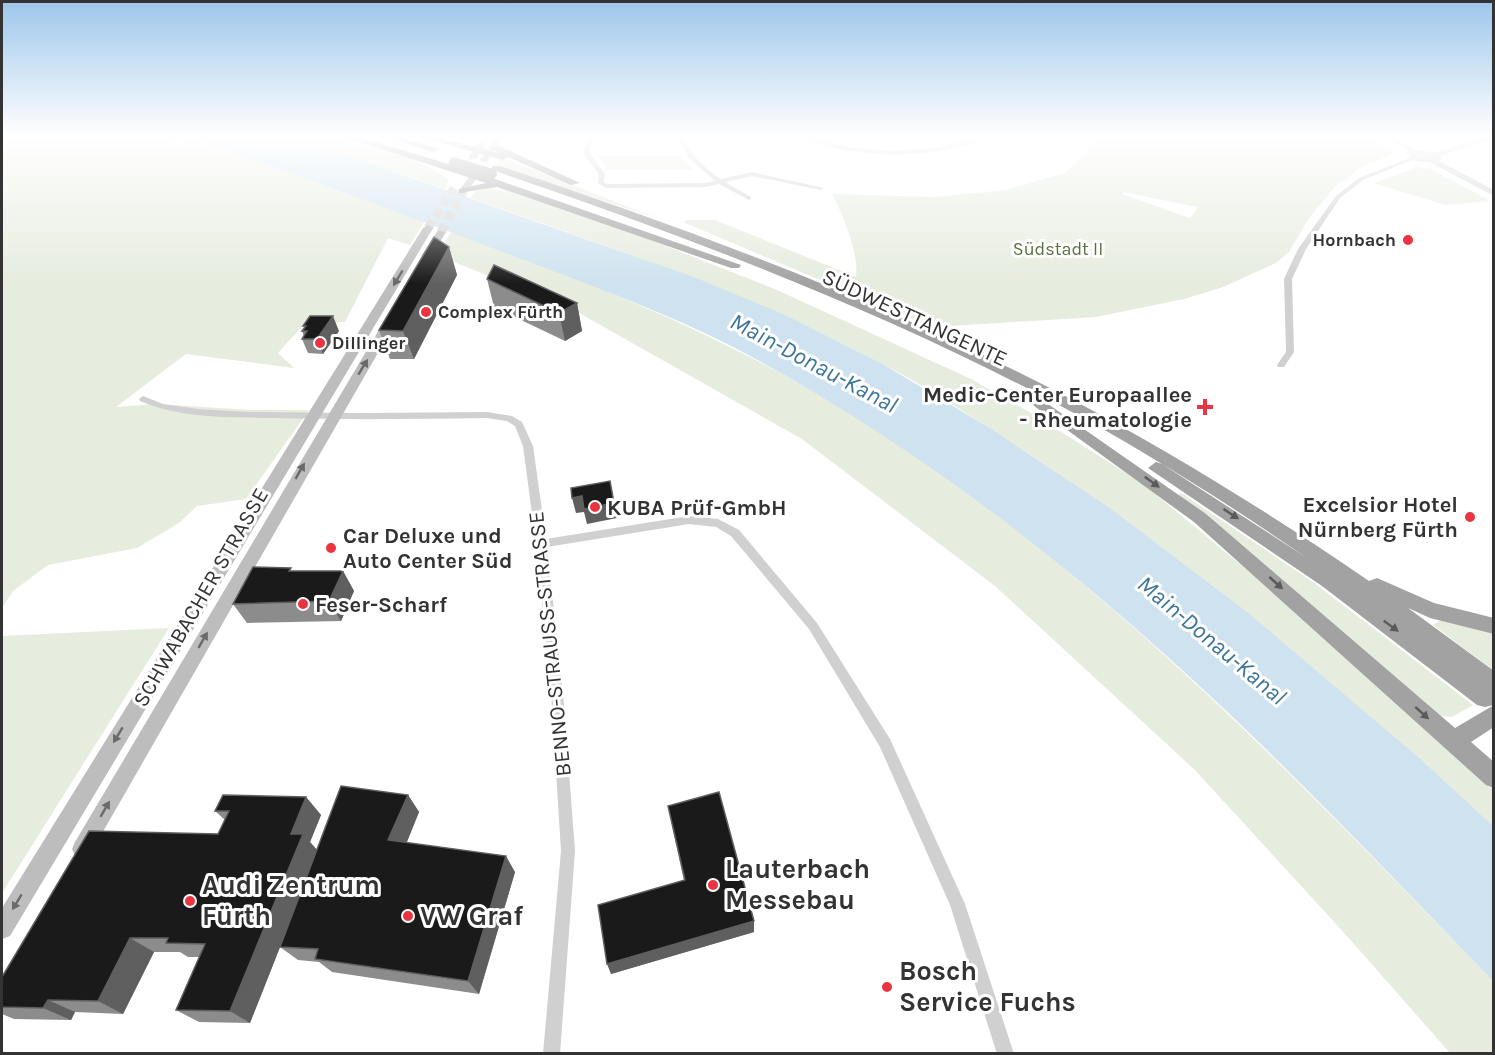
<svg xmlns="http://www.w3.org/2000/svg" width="1495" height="1055" font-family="Karla,sans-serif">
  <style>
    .green { fill: #e6ecde; fill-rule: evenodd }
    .water { fill: #cee2ef }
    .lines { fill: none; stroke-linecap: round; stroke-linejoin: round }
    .secondary-tunnel { stroke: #d6d6d6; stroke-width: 9; stroke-dasharray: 9 4.5; stroke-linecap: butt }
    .minor { fill: #d0d0d0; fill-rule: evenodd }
    .tertiary { fill: #d0d0d0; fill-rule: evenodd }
    .secondary { fill: #bdbdbd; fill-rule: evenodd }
    .trunk { fill: #a2a2a2; fill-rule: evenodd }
    .trunk-bridge { stroke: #a2a2a2; stroke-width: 10 }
    .wall { fill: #8c8c8c }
    .shaded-wall { fill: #5f5f5f }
    .building { fill: #1a1a1a; stroke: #5f5f5f; stroke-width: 1.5 }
    .oneway { fill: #6a6a6a }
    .oneway2 { fill: #5a5a5a }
    .poi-dot { fill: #eb3441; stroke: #fff; stroke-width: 2 }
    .labels { text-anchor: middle; stroke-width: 6; stroke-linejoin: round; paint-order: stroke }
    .far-poi-label { font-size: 18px; font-weight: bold; fill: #333; stroke: #fff; text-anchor: start }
    .far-park-label { font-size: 18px; fill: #56713e; stroke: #fff }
    .street-label { font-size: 22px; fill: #333; stroke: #fff }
    .poi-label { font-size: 22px; font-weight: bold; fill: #333; stroke: #fff; text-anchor: start }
    .water-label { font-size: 24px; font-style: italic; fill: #3c7599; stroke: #fff }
    .near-poi-label { font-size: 27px; font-weight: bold; fill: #333; stroke: #fff; text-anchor: start }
  </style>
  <rect width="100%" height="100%" fill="#fff"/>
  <path class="green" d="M 2,136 L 168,136 L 176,143 L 199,136 L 200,140 L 424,222 L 410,245 L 388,238 L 345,322 L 306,322 L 278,353 L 294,368 L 186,354 L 116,407 L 155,404 L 251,410 L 309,410 L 246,499 L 197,506 L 179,523 L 137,548 L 48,565 L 13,591 L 2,608 Z
    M 292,136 C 307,136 325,133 339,137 C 367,143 429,162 449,180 L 445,189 Z
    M 1092,136 L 1373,136 L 1397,152 L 1358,169 L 1346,180 L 1339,182 L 1309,218 L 1289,252 L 1276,263 L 1223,287 L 1184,299 L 1096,317 L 950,326 L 943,332 L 683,222 L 688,220 L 715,220 L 856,277 C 859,252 843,216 832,194 L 934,197 L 1006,190 L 1065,173 L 1087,152 ZM 1124,192 L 1197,207 L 1198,208 L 1190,218 L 1122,194 Z
    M 599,156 L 681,156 L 694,170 L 608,170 Z
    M 501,159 L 512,161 L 661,220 L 494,164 Z
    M 1418,167 L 1431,169 L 1490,201 L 1445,205 L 1374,183 Z
    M 487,189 L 508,191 L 648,239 L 777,290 L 971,379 L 1038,417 L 1143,484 L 1275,593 L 1493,784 L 1493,826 C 1349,695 1200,569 1038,460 C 986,426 932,389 877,361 C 746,293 609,246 470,198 L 476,191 Z
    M 451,232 C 580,278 708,329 826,399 C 1081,551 1288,770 1493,981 L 1493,1053 L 1450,1053 L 1347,936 L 1195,770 L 995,586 L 802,439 L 542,292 L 491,277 L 437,255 Z
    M 1181,493 L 1313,582 L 1473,705 L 1452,717 L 1434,715 L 1177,497 Z
    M 1441,620 L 1493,631 L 1493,670 L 1433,625 Z
    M 169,628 L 2,893 L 2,636 Z"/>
  <path class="water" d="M 199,136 L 292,136 L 691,276 L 783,314 L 881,363 L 993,430 L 1111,509 L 1247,612 L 1418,757 L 1493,826 L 1493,981 C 1391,876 1290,768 1181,669 C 1046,546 897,433 735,348 C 667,313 595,287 524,260 C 417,219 308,180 199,140 Z"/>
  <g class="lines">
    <path class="secondary-tunnel" d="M 428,228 L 454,188
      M 441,232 L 463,191"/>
    <path class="minor" d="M 589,136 L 595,136 L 589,153 L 605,174 L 604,182 L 607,184 L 705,183 L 715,181 L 689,158 L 676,136 L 682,136 C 691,155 704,168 721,179 L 752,172 L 824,188 L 821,190 L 752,176 L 725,182 L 751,197 L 751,199 L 749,200 L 719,184 L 705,187 L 606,188 L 598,183 L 599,174 L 583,153 Z
      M 801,136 L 810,136 L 847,147 L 894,151 L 941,147 L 979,136 L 987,136 C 944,161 844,160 801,136 Z
      M 1385,136 L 1392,136 L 1418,152 L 1413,153 Z
      M 1412,157 L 1417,158 L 1363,180 L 1340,198 L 1306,249 L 1292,279 L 1294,352 L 1284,367 L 1278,367 L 1277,365 L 1286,352 L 1284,279 L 1298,249 L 1336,196 L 1359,178 Z
      M 143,396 L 163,404 L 198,409 L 248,412 L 363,413 L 487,412 L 512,416 L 522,422 L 533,446 L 546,539 L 689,516 L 718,519 L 739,530 L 817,623 L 890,739 L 965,904 L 1014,1054 L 997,1054 L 950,905 L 880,747 L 809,629 L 731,536 L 716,527 L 689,524 L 547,547 L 563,692 L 575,851 L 560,1054 L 543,1054 L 561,851 L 551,692 L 536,544 L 523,446 L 515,426 L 507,421 L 487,418 C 417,419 346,420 276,418 C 231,417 182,419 140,401 L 139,399 Z"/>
    <path class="tertiary" d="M 1489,136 L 1494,136 L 1494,139 L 1439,156 L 1442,158 L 1439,161 L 1494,190 L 1494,196 L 1431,163 L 1412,160 L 1407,153 C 1413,149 1425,150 1433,153 ZM 1417,155 L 1432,158 L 1417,156 Z"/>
    <path class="secondary" d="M 483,136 L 491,136 L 476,159 L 470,159 L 469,157 Z
      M 496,136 L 504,136 L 487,162 L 481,162 L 480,160 Z
      M 474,170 L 481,172 L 466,193 L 460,193 L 459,191 Z
      M 428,225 L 433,228 L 10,936 L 2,939 L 2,908 L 423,228 Z
      M 438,230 L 446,232 L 431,257 L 423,257 L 422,255 Z
      M 392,315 L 398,318 L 89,856 L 82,859 L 75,856 L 72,849 L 75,842 L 386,318 Z"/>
    <path class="trunk" d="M 341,136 L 356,136 L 478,173 L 741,265 L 739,268 L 731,268 L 497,187 L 459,193 L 459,189 L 486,183 Z
      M 383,136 L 399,136 L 438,149 L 433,152 Z
      M 416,136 L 433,136 L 499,153 L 489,147 L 497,145 L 580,183 L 571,185 L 508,157 L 503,160 Z
      M 492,166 L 500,166 C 695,231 888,303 1071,399 C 1174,454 1273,515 1369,581 L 1377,578 L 1434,603 L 1494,618 L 1494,634 L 1430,618 L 1408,608 L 1494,671 L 1493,705 L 1485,707 L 1477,705 L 1322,586 L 1148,468 L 1156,462 L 1162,464 L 1307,558 C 1227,503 1145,451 1059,405 C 879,309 686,236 492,170 Z
      M 1035,395 L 1206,514 L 1455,728 L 1494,705 L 1494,727 L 1471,742 L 1494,762 L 1494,788 L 1486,785 L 1194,522 L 1030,403 L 1027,400 L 1030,397 Z"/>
    <path class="trunk-bridge" d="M 454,162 L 492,174"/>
  </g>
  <path class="wall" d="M 449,247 L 457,275 L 414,359 L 390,359 L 379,330 Z
    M 487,279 L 577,303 L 582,331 L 565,341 L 494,307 Z
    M 303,326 L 339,331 L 323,354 L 308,353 L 302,339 L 304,336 L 302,331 L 304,328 Z
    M 293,571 L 343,571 L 354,591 L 341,621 L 247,623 L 233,604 Z
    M 408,795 L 419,812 L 406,843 L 515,872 L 479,994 L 332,972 L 319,962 L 298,960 L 280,947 L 250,1023 L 199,1022 L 176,1010 L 199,957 L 188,957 L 180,952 L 154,952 L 123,1014 L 75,1012 L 71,1020 L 14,1019 L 2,1014 L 2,977 L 218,834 L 225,820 L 215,811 L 306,797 L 321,815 L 310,842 L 317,850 Z
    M 668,806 L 754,932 L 611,974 L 684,881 Z"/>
  <path class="shaded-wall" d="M 449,247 L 457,275 L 414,359 L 403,331 Z
    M 577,303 L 582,331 L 565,341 L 559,313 Z
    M 333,316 L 339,331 L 323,354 L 317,339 Z
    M 582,496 L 614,503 L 617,518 L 587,524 L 584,512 L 576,513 L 572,498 Z
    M 343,571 L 354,591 L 341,621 L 329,601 Z
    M 408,795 L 419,812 L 401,857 L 388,840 Z
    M 306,797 L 321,815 L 310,842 L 318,851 L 250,1023 L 230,1011 L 291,834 Z
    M 506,856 L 515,872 L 479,994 L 468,981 Z
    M 754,921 L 754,932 L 611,974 L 607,964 Z
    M 130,938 L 154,952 L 123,1014 L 98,1001 Z
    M 48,1000 L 75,1012 L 71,1020 L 43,1008 Z"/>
  <path class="building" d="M 434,237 L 449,247 L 403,331 L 379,330 Z
    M 494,265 L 577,303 L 559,313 L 487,279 Z
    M 310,316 L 333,316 L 317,339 L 302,339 L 307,331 L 302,331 L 306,326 L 303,326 Z
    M 610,481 L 614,503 L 584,509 L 582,496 L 572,498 L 571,488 Z
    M 253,567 L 291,568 L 289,571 L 343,571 L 329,601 L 233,604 Z
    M 341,786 L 408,795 L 388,840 L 506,856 L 468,981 L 315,959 L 318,949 L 280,947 Z
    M 719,792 L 754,921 L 607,964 L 598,905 L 685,880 L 668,806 Z
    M 223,795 L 306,797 L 291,834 L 303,834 L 230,1011 L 176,1010 L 205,944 L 166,943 L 168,938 L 130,938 L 98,1001 L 48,1000 L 43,1008 L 2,1007 L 2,977 L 89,831 L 218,834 L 229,811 L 215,811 Z"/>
  <defs><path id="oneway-solid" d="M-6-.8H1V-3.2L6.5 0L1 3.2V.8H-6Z" transform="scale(1.5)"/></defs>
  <g class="oneway">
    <use href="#oneway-solid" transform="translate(398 278) rotate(121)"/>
    <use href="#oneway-solid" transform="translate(363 367) rotate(-59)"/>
    <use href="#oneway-solid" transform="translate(300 471) rotate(-60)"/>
    <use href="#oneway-solid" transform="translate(203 640) rotate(-60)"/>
    <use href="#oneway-solid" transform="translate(118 735) rotate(121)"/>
    <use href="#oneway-solid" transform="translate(105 809) rotate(-60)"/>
    <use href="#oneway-solid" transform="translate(17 902) rotate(121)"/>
  </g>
  <g class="oneway2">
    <use href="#oneway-solid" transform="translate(1152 482) rotate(36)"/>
    <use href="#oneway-solid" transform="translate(1231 514) rotate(33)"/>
    <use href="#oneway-solid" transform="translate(1276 583) rotate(42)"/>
    <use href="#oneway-solid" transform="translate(1391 626) rotate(36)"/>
    <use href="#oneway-solid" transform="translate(1422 713) rotate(42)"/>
  </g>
  <linearGradient id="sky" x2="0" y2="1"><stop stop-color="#9dc6eb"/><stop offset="0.48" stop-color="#fff"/><stop offset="1" stop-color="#fff" stop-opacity="0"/></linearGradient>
  <rect width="1495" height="284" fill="url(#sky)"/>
  <g class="poi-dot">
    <circle cx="1408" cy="240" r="6"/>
    <circle cx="426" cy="312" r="6"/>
    <circle cx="320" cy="343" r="6"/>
    <path d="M1202 398h6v6h6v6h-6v6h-6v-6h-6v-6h6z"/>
    <circle cx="595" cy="507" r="6"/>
    <circle cx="1470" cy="517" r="6"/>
    <circle cx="331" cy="548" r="6"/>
    <circle cx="303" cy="604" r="6"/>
    <circle cx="713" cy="885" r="6"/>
    <circle cx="190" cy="901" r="6"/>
    <circle cx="408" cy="916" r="6"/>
    <circle cx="887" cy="987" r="6"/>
  </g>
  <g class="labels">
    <g class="far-poi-label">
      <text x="1396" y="246" text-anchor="end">Hornbach</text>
      <text x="438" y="318">Complex Fürth</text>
      <text x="332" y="349">Dillinger</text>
    </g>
    <g class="far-park-label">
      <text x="1058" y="255">Südstadt II</text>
    </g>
    <g class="street-label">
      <text transform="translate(915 317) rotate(25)" y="8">SÜDWESTTANGENTE</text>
      <text transform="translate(200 597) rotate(-60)" y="8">SCHWABACHER STRASSE</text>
      <text transform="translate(549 644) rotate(-96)" y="8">BENNO-STRAUSS-STRASSE</text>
    </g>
    <g class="poi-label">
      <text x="1192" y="402" text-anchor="end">Medic-Center Europaallee<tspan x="1192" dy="25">- Rheumatologie</tspan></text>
      <text x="1458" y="512" text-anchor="end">Excelsior Hotel<tspan x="1458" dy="25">Nürnberg Fürth</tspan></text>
      <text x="607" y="515">KUBA Prüf-GmbH</text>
      <text x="343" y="543">Car Deluxe und<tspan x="343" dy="25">Auto Center Süd</tspan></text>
      <text x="315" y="612">Feser-Scharf</text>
    </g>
    <g class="water-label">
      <text transform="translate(814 363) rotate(28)" y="8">Main-Donau-Kanal</text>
      <text transform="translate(1212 640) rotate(40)" y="8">Main-Donau-Kanal</text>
    </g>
    <g class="near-poi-label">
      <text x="725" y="878">Lauterbach<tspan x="725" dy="31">Messebau</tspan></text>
      <text x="202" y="894">Audi Zentrum<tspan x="202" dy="31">Fürth</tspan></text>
      <text x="420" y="925">VW Graf</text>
      <text x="899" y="980">Bosch<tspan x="899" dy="31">Service Fuchs</tspan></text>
    </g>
  </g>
  <rect width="1495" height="1055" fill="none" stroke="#333333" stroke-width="6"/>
</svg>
